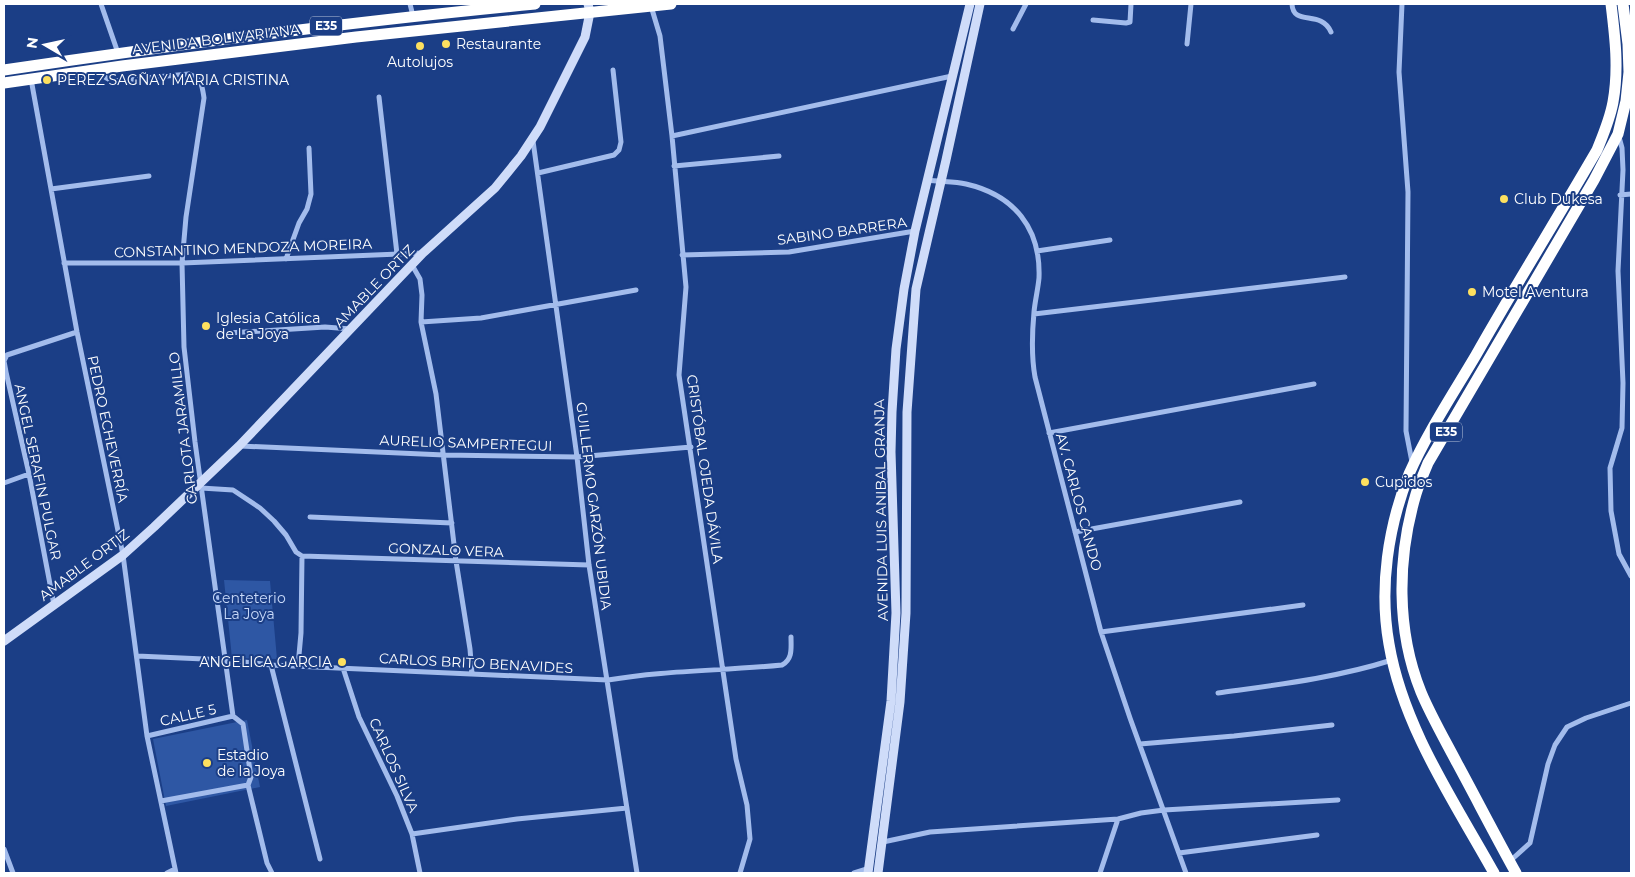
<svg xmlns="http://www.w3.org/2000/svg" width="1635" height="877" font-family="Montserrat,sans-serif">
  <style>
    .green { fill: #2e57a4 }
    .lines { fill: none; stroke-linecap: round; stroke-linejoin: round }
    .street { stroke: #a3bcec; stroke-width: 5 }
    .secondary { stroke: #cfdcf9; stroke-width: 9 }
    .highway { stroke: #fff; stroke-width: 11 }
    .poi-dot { fill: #fde05f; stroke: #1b3e86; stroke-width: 2 }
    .labels { text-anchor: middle; stroke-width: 4; stroke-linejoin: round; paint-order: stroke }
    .shield { fill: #1b3e86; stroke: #bbc5db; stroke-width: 1 }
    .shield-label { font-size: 12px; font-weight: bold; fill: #fff }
    .street-label { font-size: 14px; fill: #fff; stroke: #1b3e86 }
    .poi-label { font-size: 14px; fill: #fff; stroke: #1b3e86; text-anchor: start }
    .park-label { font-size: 14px; fill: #c8d9f9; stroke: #1b3e86 }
  </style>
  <rect width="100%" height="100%" fill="#1b3e86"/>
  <path class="green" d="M 224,580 L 270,581 L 277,659 L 232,658 Z
    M 247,720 L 260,787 L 166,806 L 153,739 Z"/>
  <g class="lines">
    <path class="street" d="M 101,4 L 118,53
      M 410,4 L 413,16
      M 1292,4 C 1293,27 1321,9 1331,32
      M 1402,4 L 1399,72 L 1408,192 L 1406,431 L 1412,462
      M 651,6 L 660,36 L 672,136 L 686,287 L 679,375 L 736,759 L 747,805 L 750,839 L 740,873
      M 1093,20 L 1126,23 L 1130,22 L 1131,4
      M 1013,29 L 1026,4
      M 1187,44 L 1191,4
      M 101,69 L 103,76 L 112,81 L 189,74 C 202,79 202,85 204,98 L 186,217 L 182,263 L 184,347 L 195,442 L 233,716 L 243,724 L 251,777 L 248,785 L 267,863 L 272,873
      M 31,79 L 77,332 L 123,555 L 147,736 L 176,873
      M 379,97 L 397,254
      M 672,136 L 952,76
      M 1619,137 L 1622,148 L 1623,170 L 1618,271 L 1623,383 L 1622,428 L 1610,468 L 1611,511 L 1619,554 L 1631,576
      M 533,141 L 577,457 L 589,565 L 637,873
      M 674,166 L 779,156
      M 538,173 L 614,155 L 619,150 L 621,142 L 613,70
      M 927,180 C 940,182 954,181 966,184 C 1014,195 1041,228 1039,278 C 1038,289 1035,301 1034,312 C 1032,334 1031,355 1035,377 L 1101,632 L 1130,718 L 1186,873
      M 51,189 L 149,176
      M 1620,195 L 1631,194
      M 1037,251 L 1110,240
      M 682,255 L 789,252 L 915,231
      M 286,259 L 299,223 L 307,209 L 311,194 L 309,148
      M 64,263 L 182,263 L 423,253
      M 412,265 L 420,279 L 422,295 L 421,322 L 436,394 L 456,561 L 470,649 L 472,674
      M 1034,314 L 1345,277
      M 421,322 L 481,318 L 636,290
      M 228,333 L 325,327 L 351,329
      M 6,372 L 29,474 L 54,605
      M 4,373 L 6,372 L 4,361 L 7,355 L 77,332
      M 1049,433 L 1314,384
      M 240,446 L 444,455 L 577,457 L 691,447
      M 4,483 L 29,474
      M 201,488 L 233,490 L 260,508 L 274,521 L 286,535 L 296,552 L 302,556 L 589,565
      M 310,517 L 452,523
      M 1075,532 L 1240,502
      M 1101,632 L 1303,605
      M 137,656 L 226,660 L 271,665 L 608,680 C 665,670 724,671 782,665 C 793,659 791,648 791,637
      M 271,665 L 320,859
      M 298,666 L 301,633 L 302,556
      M 343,668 L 359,717 L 397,796 L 412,834 L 420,873
      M 1218,693 C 1275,685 1336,678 1392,660
      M 147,736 L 233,716
      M 1140,744 L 1234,736 L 1332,725
      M 161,801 L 248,785
      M 412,834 L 517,819 L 627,808
      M 883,842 L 930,832 L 1118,819 L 1141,813 L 1164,810 L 1338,800
      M 4,849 L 13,873
      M 1179,853 L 1317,835
      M 1510,861 L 1530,843 L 1548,764 L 1555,745 L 1567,727 L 1586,718 L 1631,703
      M 167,873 L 175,869
      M 854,873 L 870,868
      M 1100,873 L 1118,819"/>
    <path class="secondary" d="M 4,641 L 123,555 L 154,527 L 239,446 L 423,253 L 495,188 L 521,156 L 540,127 L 585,37 L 590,12 L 588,4
      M 868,873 L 891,701 L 896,613 L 891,452 L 892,412 L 896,349 L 904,289 L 915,231 L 970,4
      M 878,873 L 900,702 L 906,613 L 907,412 L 916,289 L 946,160 L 980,4"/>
    <path class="highway" d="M 4,70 C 180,44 357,21 535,4
      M 4,83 L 122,66 L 356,37 L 671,4
      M 1494,873 C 1454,801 1403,727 1389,644 C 1379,588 1388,527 1409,474 C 1427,433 1453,394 1476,355 C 1515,286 1557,219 1597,150 C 1603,135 1610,119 1613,102 C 1619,69 1615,37 1611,4
      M 1516,873 C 1496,837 1477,800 1457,763 C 1445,740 1431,716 1421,692 C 1396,630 1397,558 1416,494 C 1419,484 1424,473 1428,463 L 1594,180 L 1618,134 L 1626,101 L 1629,72 L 1628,44 L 1623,4"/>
  </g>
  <g class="poi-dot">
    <circle cx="446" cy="44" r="5"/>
    <circle cx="420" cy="46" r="5"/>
    <circle cx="47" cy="80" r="5"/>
    <circle cx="1504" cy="199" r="5"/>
    <circle cx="1472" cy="292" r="5"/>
    <circle cx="206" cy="326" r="5"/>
    <circle cx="1365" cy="482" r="5"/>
    <circle cx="342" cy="662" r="5"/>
    <circle cx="207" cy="763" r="5"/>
  </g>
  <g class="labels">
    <g class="shield">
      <rect x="310" y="16.5" width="32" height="19" rx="4"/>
      <rect x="1430" y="422.5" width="32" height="19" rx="4"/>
    </g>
    <g class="shield-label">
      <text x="326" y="30">E35</text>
      <text x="1446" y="436">E35</text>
    </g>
    <g class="street-label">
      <text transform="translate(216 39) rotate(-7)" y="5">AVENIDA BOLIVARIANA</text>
      <text transform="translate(842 231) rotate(-8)" y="5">SABINO BARRERA</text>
      <text transform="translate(243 248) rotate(-2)" y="5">CONSTANTINO MENDOZA MOREIRA</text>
      <text transform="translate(374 286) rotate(-46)" y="5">AMABLE ORTIZ</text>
      <text transform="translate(183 428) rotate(-97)" y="5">CARLOTA JARAMILLO</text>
      <text transform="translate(108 429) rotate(78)" y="5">PEDRO ECHEVERRÍA</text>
      <text transform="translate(466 443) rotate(2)" y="5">AURELIO SAMPERTEGUI</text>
      <text transform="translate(705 469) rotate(82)" y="5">CRISTÓBAL OJEDA DÁVILA</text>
      <text transform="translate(38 472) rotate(78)" y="5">ANGEL SERAFIN PULGAR</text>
      <text transform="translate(1079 502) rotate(75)" y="5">AV. CARLOS CANDO</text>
      <text transform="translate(594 506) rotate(83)" y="5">GUILLERMO GARZÓN UBIDIA</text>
      <text transform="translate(881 510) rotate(-91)" y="5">AVENIDA LUIS ANIBAL GRANJA</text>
      <text transform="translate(446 550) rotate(2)" y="5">GONZALO VERA</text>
      <text transform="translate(84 565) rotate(-37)" y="5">AMABLE ORTIZ</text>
      <text transform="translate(476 663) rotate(3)" y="5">CARLOS BRITO BENAVIDES</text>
      <text transform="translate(188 715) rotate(-13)" y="5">CALLE 5</text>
      <text transform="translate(394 765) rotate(66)" y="5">CARLOS SILVA</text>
    </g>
    <g class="poi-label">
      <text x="456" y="49">Restaurante</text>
      <text x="420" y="67" text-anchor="middle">Autolujos</text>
      <text x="57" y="85">PEREZ SAGÑAY MARIA CRISTINA</text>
      <text x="1514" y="204">Club Dukesa</text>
      <text x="1482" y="297">Motel Aventura</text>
      <text x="216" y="323">Iglesia Católica<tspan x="216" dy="16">de La Joya</tspan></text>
      <text x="1375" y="487">Cupidos</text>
      <text x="332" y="667" text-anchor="end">ANGELICA GARCIA</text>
      <text x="217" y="760">Estadio<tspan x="217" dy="16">de la Joya</tspan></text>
    </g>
    <g class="park-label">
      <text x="249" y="603">Centeterio<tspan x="249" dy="16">La Joya</tspan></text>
    </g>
  </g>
  <rect width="1635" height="877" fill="none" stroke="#ffffff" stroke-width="10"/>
  <g transform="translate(45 45) rotate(279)" stroke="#1b3e86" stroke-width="4" paint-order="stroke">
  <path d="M0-4L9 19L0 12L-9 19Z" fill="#ffffff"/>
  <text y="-8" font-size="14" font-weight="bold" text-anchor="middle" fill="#ffffff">N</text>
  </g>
</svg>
